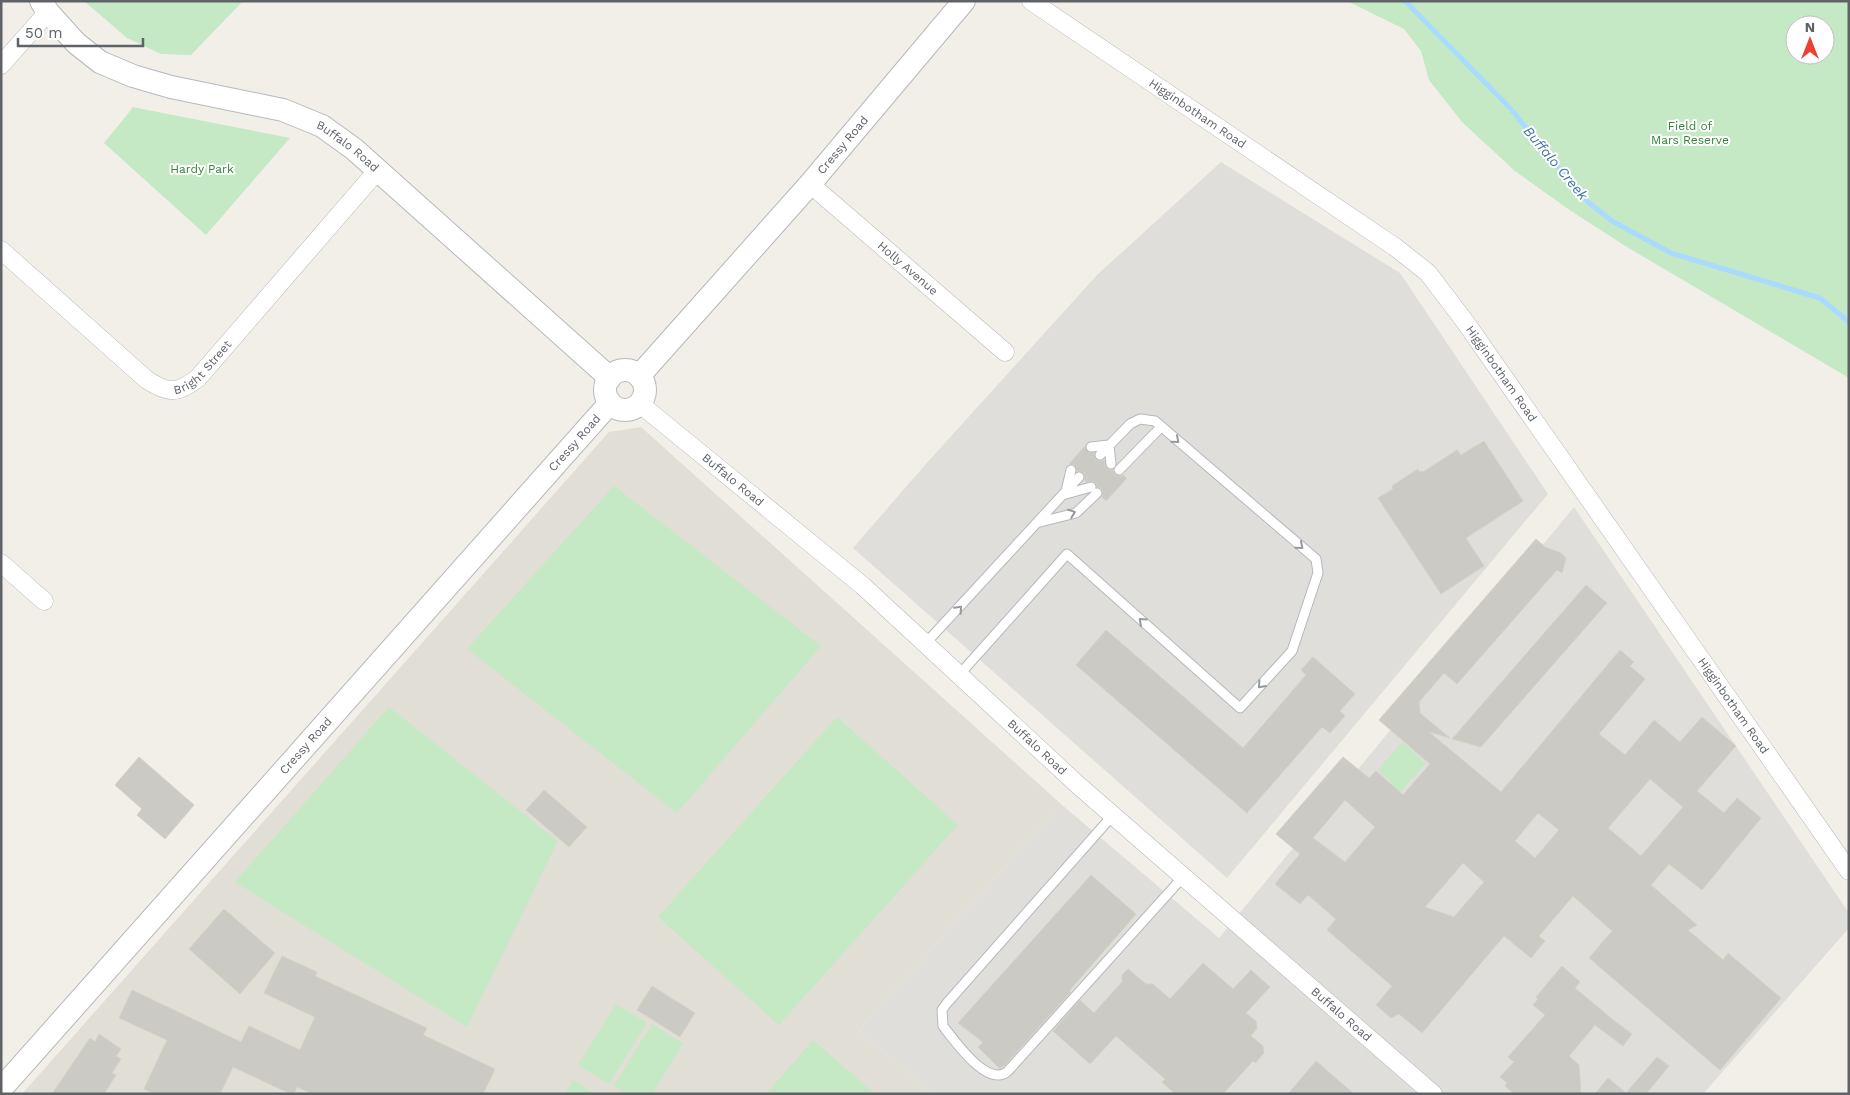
<svg xmlns="http://www.w3.org/2000/svg" width="1850" height="1095" font-family="'Work Sans',sans-serif">
  <style>
    .industrial { fill: #e0deda }
    .education { fill: #e1ded6 }
    .green { fill: #c5e8c5; fill-rule: evenodd }
    .lines { fill: none; stroke-linecap: round; stroke-linejoin: round }
    .stream { stroke: #aadaff; stroke-width: 5 }
    .building { fill: #cccac5; stroke: #d6d1c6; fill-rule: evenodd }
    .service-casing { stroke: #b5b8bc; stroke-width: 11 }
    .minor-casing { stroke: #b5b8bc; stroke-width: 19 }
    .tertiary-casing { stroke: #b5b8bc; stroke-width: 24 }
    .service { stroke: #fff; stroke-width: 9 }
    .minor { stroke: #fff; stroke-width: 18 }
    .tertiary { stroke: #fff; stroke-width: 22 }
    .oneway { stroke: #979a9d }
    .labels { text-anchor: middle; stroke-width: 4; stroke-linejoin: round; paint-order: stroke }
    .street-label { font-size: 12px; fill: #5f6368; stroke: #fff }
    .park-label { font-size: 12px; fill: #348238; stroke: #fff }
    .water-label { font-size: 14px; font-style: italic; fill: #4174aa; stroke: #fff }
  </style>
  <rect width="100%" height="100%" fill="#f1efe8"/>
  <path class="industrial" d="M 1221,162 L 1400,273 L 1548,494 L 1227,878 L 853,548 L 925,465 L 1097,275 Z
    M 1574,507 L 1849,913 L 1849,928 L 1703,1094 L 931,1094 L 859,1030 L 1061,804 L 1219,938 Z"/>
  <path class="education" d="M 641,427 L 1061,804 L 859,1030 L 931,1094 L 22,1094 L 609,432 Z"/>
  <path class="green" d="M 84,1 L 243,1 L 191,55 L 161,54 L 127,38 Z
    M 1347,1 L 1849,1 L 1849,378 L 1627,247 L 1571,211 L 1515,171 L 1462,122 L 1429,80 L 1421,51 L 1404,29 ZM 1795,25 L 1825,25 L 1825,55 L 1795,55 Z
    M 132,107 L 290,138 L 206,235 L 104,143 L 131,110 Z
    M 614,486 L 821,646 L 677,813 L 467,649 Z
    M 389,707 L 558,841 L 467,1027 L 235,882 Z
    M 837,717 L 958,825 L 779,1025 L 658,917 Z
    M 1402,742 L 1425,763 L 1374,823 L 1392,783 L 1378,770 Z
    M 616,1004 L 647,1023 L 609,1084 L 578,1065 Z
    M 652,1024 L 683,1044 L 652,1094 L 627,1094 L 614,1086 Z
    M 813,1040 L 875,1094 L 766,1094 Z
    M 573,1080 L 595,1094 L 564,1094 Z"/>
  <g class="lines">
    <path class="stream" d="M 1405,1 L 1510,108 L 1583,198 L 1612,221 L 1671,253 L 1820,298 L 1849,322"/>
  </g>
  <path class="building" d="M 1484,441 L 1523,501 L 1466,538 L 1484,566 L 1441,594 L 1378,498 L 1393,489 L 1392,486 L 1418,469 L 1419,472 L 1422,471 L 1423,472 L 1457,450 L 1461,455 Z
    M 1085,446 L 1088,452 L 1094,453 L 1096,460 L 1101,461 L 1104,460 L 1106,467 L 1109,470 L 1113,470 L 1115,475 L 1120,476 L 1123,475 L 1127,478 L 1106,501 L 1102,497 L 1103,492 L 1102,489 L 1097,487 L 1096,483 L 1092,481 L 1085,482 L 1084,473 L 1077,471 L 1075,465 L 1069,464 Z
    M 1536,539 L 1545,547 L 1561,553 L 1566,558 L 1562,573 L 1557,570 L 1457,684 L 1444,673 L 1419,702 L 1420,713 L 1450,738 L 1429,732 L 1501,792 L 1620,650 L 1634,662 L 1630,666 L 1645,679 L 1599,734 L 1625,755 L 1654,720 L 1680,742 L 1702,717 L 1736,746 L 1697,791 L 1724,813 L 1737,798 L 1761,818 L 1702,890 L 1669,864 L 1651,885 L 1697,925 L 1688,930 L 1723,960 L 1728,953 L 1781,998 L 1720,1070 L 1589,958 L 1612,931 L 1573,896 L 1539,936 L 1545,941 L 1531,958 L 1504,936 L 1422,1033 L 1399,1014 L 1391,1018 L 1376,1005 L 1392,986 L 1327,930 L 1336,919 L 1308,895 L 1300,904 L 1275,884 L 1300,854 L 1276,834 L 1343,757 L 1369,778 L 1376,771 L 1403,795 L 1430,764 L 1379,720 ZM 1650,779 L 1683,807 L 1641,856 L 1608,828 ZM 1345,800 L 1375,827 L 1345,862 L 1313,838 ZM 1538,813 L 1559,830 L 1535,858 L 1515,841 ZM 1463,863 L 1484,882 L 1454,917 L 1425,907 Z
    M 1586,585 L 1607,603 L 1481,747 L 1452,739 Z
    M 1106,630 L 1243,748 L 1306,675 L 1301,670 L 1313,657 L 1355,694 L 1340,711 L 1345,716 L 1330,733 L 1322,727 L 1247,813 L 1076,665 Z
    M 139,757 L 194,805 L 165,839 L 137,815 L 142,809 L 115,785 Z
    M 544,790 L 587,827 L 569,847 L 526,810 Z
    M 1091,875 L 1136,914 L 1069,991 L 1071,992 L 1004,1066 L 999,1068 L 978,1047 L 983,1042 L 958,1023 Z
    M 224,909 L 275,953 L 240,994 L 189,949 Z
    M 282,956 L 317,972 L 315,976 L 427,1028 L 423,1035 L 495,1069 L 483,1094 L 313,1094 L 297,1087 L 294,1094 L 291,1094 L 233,1067 L 220,1094 L 154,1094 L 144,1089 L 167,1040 L 119,1018 L 132,990 L 241,1042 L 249,1026 L 300,1050 L 315,1017 L 264,993 Z
    M 1203,963 L 1233,989 L 1251,970 L 1270,987 L 1246,1013 L 1256,1021 L 1257,1028 L 1251,1036 L 1263,1046 L 1264,1053 L 1255,1063 L 1253,1061 L 1223,1094 L 1175,1094 L 1162,1082 L 1165,1079 L 1116,1036 L 1090,1064 L 1053,1031 L 1080,1000 L 1094,1013 L 1122,982 L 1122,975 L 1128,969 L 1146,984 L 1153,984 L 1170,999 Z
    M 1562,966 L 1580,982 L 1575,988 L 1617,1023 L 1632,1034 L 1623,1046 L 1595,1025 L 1569,1056 L 1579,1065 L 1581,1094 L 1514,1094 L 1505,1086 L 1507,1083 L 1500,1077 L 1514,1062 L 1508,1057 L 1545,1015 L 1533,1005 L 1538,999 L 1536,997 Z
    M 652,986 L 695,1013 L 680,1037 L 637,1010 Z
    M 99,1034 L 121,1049 L 116,1056 L 121,1059 L 112,1073 L 116,1075 L 104,1094 L 52,1094 L 90,1038 L 95,1042 Z
    M 1657,1057 L 1669,1066 L 1646,1094 L 1595,1094 L 1608,1078 L 1626,1093 Z
    M 1316,1061 L 1354,1094 L 1288,1094 Z"/>
  <g class="lines">
    <g class="service-casing">
      <path id="service" d="M 1109,445 L 1111,464
        M 1091,447 L 1109,445
        M 1119,470 L 1161,427
        M 1066,491 L 1071,470
        M 1066,494 L 1091,487
        M 1040,522 L 1076,513 L 1097,493
        M 925,644 L 1079,477
        M 959,675 L 1067,554 L 1240,708 L 1292,651 L 1318,573 L 1316,559 L 1155,421 L 1140,419 L 1130,424 L 1100,455
        M 1113,815 L 947,1003 L 942,1010 L 943,1026 C 955,1041 988,1089 1008,1071 L 1183,877"/>
    </g>
    <g class="minor-casing">
      <g id="minor">
        <path id="s1" d="M 1031,1 L 1395,247 L 1428,273 L 1466,323 L 1849,871"/>
        <path d="M 1,65 L 48,12"/>
        <path id="s2" d="M 810,184 L 1005,352"/>
        <path id="s3" d="M 1,250 L 147,380 C 169,394 177,394 198,378 L 377,171"/>
        <path id="s4" d="M 640,404 L 863,586 L 1078,785 L 1433,1094"/>
        <path d="M 1,563 L 44,601"/>
      </g>
    </g>
    <g class="tertiary-casing">
      <g id="tertiary">
        <path id="s5" d="M 41,1 L 48,12 L 76,43 L 100,62 L 133,76 L 171,87 L 283,110 L 322,126 L 354,149 L 610,378"/>
        <circle cx="625" cy="390" r="20"/>
        <path id="s6" d="M 639,376 L 810,184 L 964,1"/>
        <path id="s7" d="M 1,1089 L 610,403"/>
      </g>
    </g>
    <use href="#service" class="service"/>
    <use href="#minor" class="minor"/>
    <use href="#tertiary" class="tertiary"/>
  </g>
  <defs><path id="oneway-chevron" d="M-2-3.5L2.5 0L-2 3.5" fill="none" stroke-width="1.6" stroke-linecap="round" stroke-linejoin="round" transform="scale(1.25)"/></defs>
  <g class="oneway">
    <use href="#oneway-chevron" transform="translate(1176 440) rotate(41)"/>
    <use href="#oneway-chevron" transform="translate(1072 513) rotate(-21)"/>
    <use href="#oneway-chevron" transform="translate(1300 546) rotate(41)"/>
    <use href="#oneway-chevron" transform="translate(959 609) rotate(-47)"/>
    <use href="#oneway-chevron" transform="translate(1142 621) rotate(-138)"/>
    <use href="#oneway-chevron" transform="translate(1261 685) rotate(132)"/>
  </g>
  <g class="labels">
    <g class="street-label">
      <text dy="4" stroke="none"><textPath href="#s1" startOffset="201">Higginbotham Road</textPath></text>
      <text dy="4" stroke="none"><textPath href="#s6" startOffset="308">Cressy Road</textPath></text>
      <text dy="4" stroke="none"><textPath href="#s5" startOffset="350">Buffalo Road</textPath></text>
      <text dy="4" stroke="none"><textPath href="#s2" startOffset="129">Holly Avenue</textPath></text>
      <text dy="4" stroke="none"><textPath href="#s3" startOffset="262">Bright Street</textPath></text>
      <text dy="4" stroke="none"><textPath href="#s1" startOffset="606">Higginbotham Road</textPath></text>
      <text dy="4" stroke="none"><textPath href="#s7" startOffset="864">Cressy Road</textPath></text>
      <text dy="4" stroke="none"><textPath href="#s4" startOffset="120">Buffalo Road</textPath></text>
      <text dy="4" stroke="none"><textPath href="#s1" startOffset="1011">Higginbotham Road</textPath></text>
      <text dy="4" stroke="none"><textPath href="#s7" startOffset="459">Cressy Road</textPath></text>
      <text dy="4" stroke="none"><textPath href="#s4" startOffset="525">Buffalo Road</textPath></text>
      <text dy="4" stroke="none"><textPath href="#s4" startOffset="930">Buffalo Road</textPath></text>
    </g>
    <g class="park-label">
      <text x="1690" y="130">Field of<tspan x="1690" dy="14">Mars Reserve</tspan></text>
      <text x="202" y="173">Hardy Park</text>
    </g>
    <g class="water-label">
      <text transform="translate(1556 163) rotate(50)" y="5">Buffalo Creek</text>
    </g>
  </g>
  <rect width="1850" height="1095" fill="none" stroke="#5f6368" stroke-width="5"/>
  <g transform="translate(1810 40)"><circle r="24" fill="#ffffff" stroke="#bfc1c3"/>
  <path d="M0-4L9 19L0 12L-9 19Z" fill="#ea4335"/>
  <text y="-8" font-size="14" font-weight="bold" text-anchor="middle" fill="#5f6368">N</text>
  </g>
  <path d="M18 38v8h125v-8" fill="none" stroke="#5f6368" stroke-width="2.5"/>
  <text x="25" y="38" font-size="15" fill="#5f6368" stroke="#ffffff" stroke-width="4" paint-order="stroke">50 m</text>
</svg>
